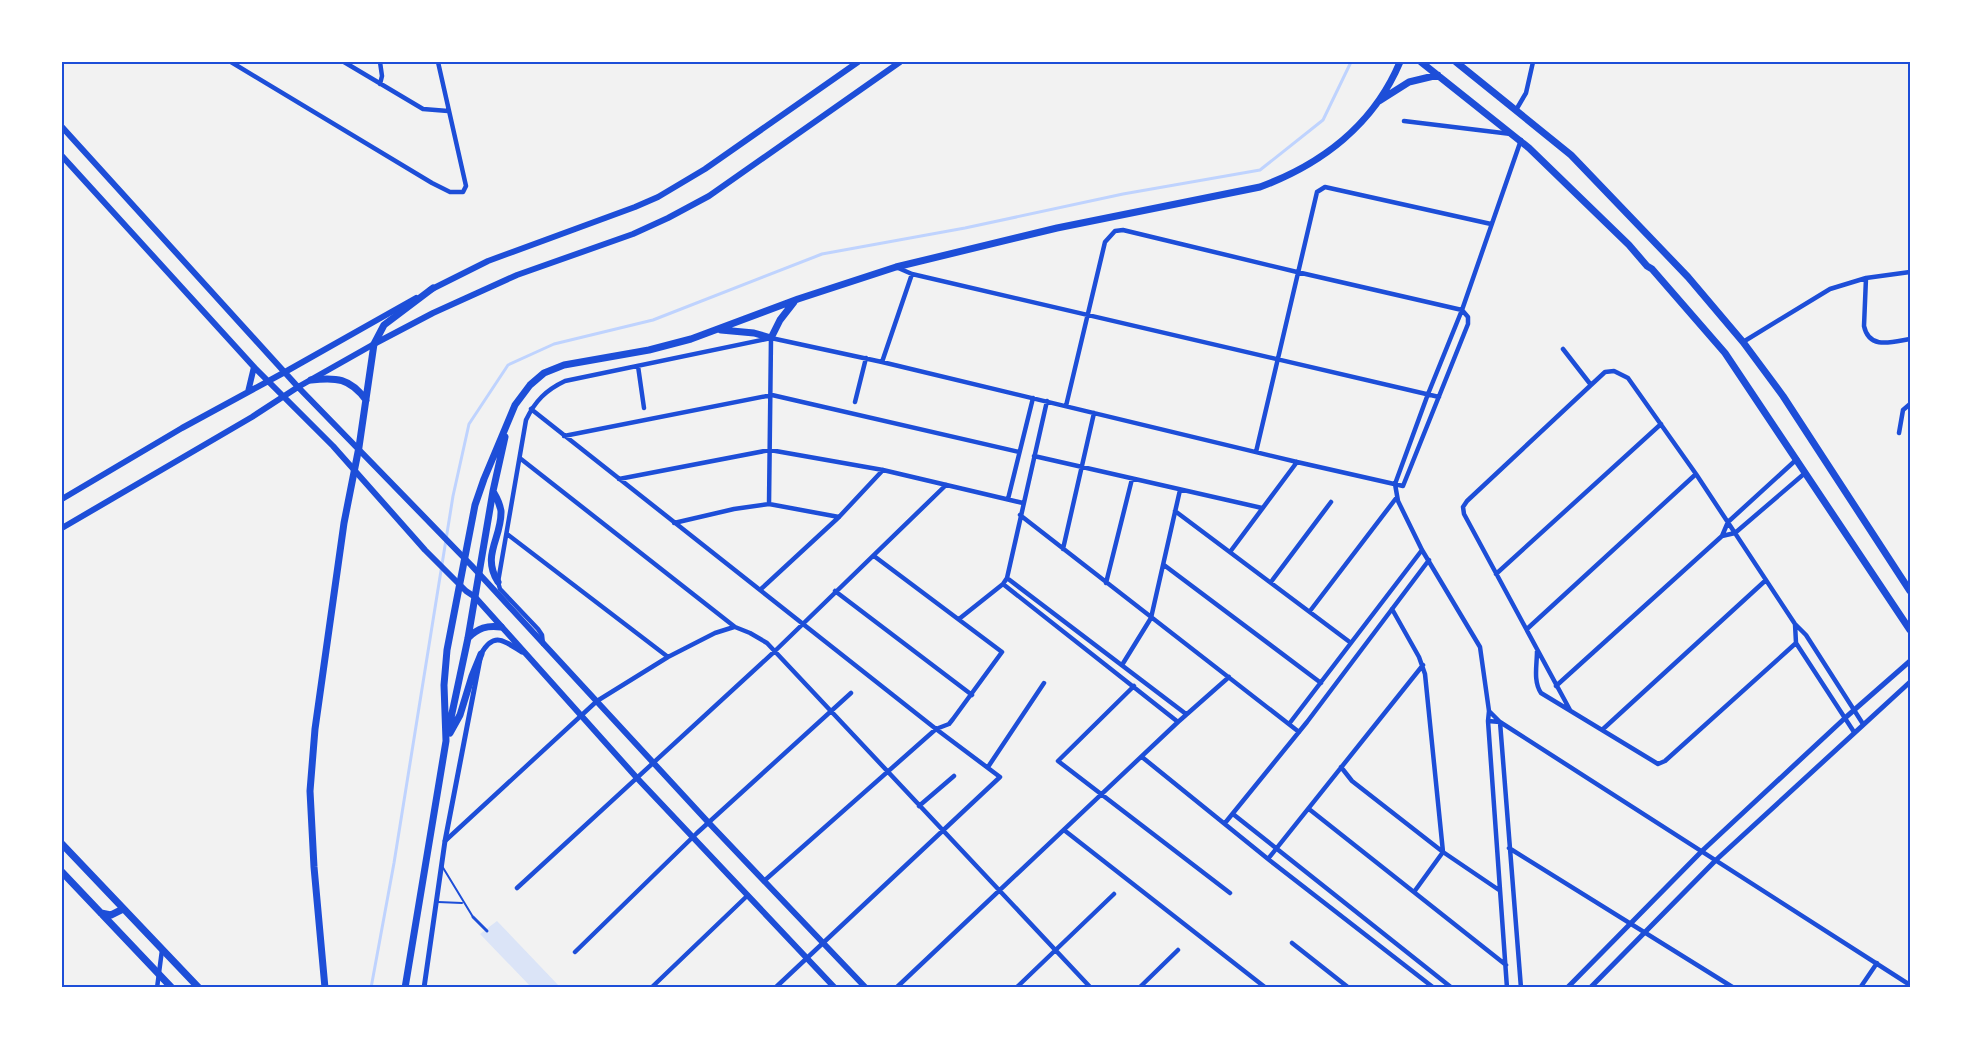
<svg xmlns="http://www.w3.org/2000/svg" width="1972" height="1049" font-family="'Source Sans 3',sans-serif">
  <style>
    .green { fill: #dbe4f7 }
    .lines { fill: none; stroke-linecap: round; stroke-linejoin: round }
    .stream { stroke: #bfd3fe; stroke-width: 3 }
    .service { stroke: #1d4ed8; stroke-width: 2 }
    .pedestrian { stroke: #1d4ed8; stroke-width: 3 }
    .minor { stroke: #1d4ed8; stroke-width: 4.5 }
    .tertiary { stroke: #1d4ed8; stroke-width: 5 }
    .secondary { stroke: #1d4ed8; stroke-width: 6 }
    .primary { stroke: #1d4ed8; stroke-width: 7 }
    .neatline { fill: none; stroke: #1d4ed8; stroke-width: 2 }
  </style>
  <rect width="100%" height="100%" fill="#f2f2f2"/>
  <path class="green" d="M 497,921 L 560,987 L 531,987 L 480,934 Z"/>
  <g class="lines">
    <path class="stream" d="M 371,988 L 394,863 L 453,496 L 469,424 L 508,365 L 554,344 L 653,320 L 822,254 L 965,228 L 1123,194 L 1260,170 L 1323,120 L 1351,62"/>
    <path class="service" d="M 442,866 L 473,917
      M 438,902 L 462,903"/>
    <path class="pedestrian" d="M 473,917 L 487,931"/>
    <path class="minor" d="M 231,62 L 432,183 L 450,192 L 463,192 L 466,186 L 438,62
      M 344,62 L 423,109 L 448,111
      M 380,84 L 382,76 L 380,62
      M 1516,110 L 1526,93 L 1533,62
      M 1404,121 L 1511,134
      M 896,267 L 912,274 L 1439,397
      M 1866,278 L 1864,326 C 1869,350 1892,342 1910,339
      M 1743,342 L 1830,289 L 1866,278 L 1910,272
      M 1563,349 L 1591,385
      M 882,362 L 912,274
      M 638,366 L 644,408
      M 855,402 L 866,358
      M 1066,406 L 1105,242 L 1115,231 L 1123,230 L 1297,272 L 1462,310 L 1468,317 L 1468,324 L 1403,486
      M 531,409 L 936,729 L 1000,777 L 775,988
      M 1899,433 L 1903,410 L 1910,404
      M 564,436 L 772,395 L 1019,452
      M 1256,452 L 1317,192 L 1325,187 L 1491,224
      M 1034,456 L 1262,508
      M 521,459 L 735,627 L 750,633 L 767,643 L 1091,988
      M 619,479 L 770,450 L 883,470 L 1023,503
      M 1008,499 L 1033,398
      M 769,504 L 771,338
      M 1175,511 L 1351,643
      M 1020,515 L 1299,732
      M 674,523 L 734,509 L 769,504 L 839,517
      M 507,534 L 668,657
      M 1722,536 L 1735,533 L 1805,473
      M 1063,549 L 1094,413
      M 1230,552 L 1297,462
      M 1164,565 L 1321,683
      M 1496,574 L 1661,424
      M 1007,578 L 1186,714
      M 1271,582 L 1331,502
      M 1106,583 L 1132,479
      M 1003,584 L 1178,722
      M 760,590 L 839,517 L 883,470
      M 835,591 L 972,695
      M 1392,609 L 1419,657 L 1425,674 L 1443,852 L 1414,892
      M 1310,611 L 1397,497
      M 959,619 L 1003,584 L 1007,578 L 1047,401
      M 1795,624 L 1796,643 L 1854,732
      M 1527,629 L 1696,474
      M 543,644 L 542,635 L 538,629 L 500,589 L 498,582 L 526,420 C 535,401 546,390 565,381 L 771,338 L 882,362 L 1297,462 L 1403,486
      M 1537,651 C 1537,665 1533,681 1541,693 L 1658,764 L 1665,761 L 1796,643
      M 1122,665 L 1151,618 L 1180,490
      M 1134,686 L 1058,761 L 1230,893
      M 1556,686 L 1722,536 L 1728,522 L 1797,459
      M 1570,710 L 1464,514 L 1463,507 L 1467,501 L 1591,385 L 1605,372 L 1614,371 L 1628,378 L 1696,474 L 1795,624 L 1806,635 L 1863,724
      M 1489,711 L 1500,722 L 1521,988
      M 1488,721 L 1500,722 L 1910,985
      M 1289,724 L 1422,550
      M 1602,730 L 1766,580
      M 1142,757 L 1268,859 L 1434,988
      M 988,767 L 1044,683
      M 1341,767 L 1352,781 L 1443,852 L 1499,890
      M 919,806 L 954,776
      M 1309,809 L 1506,965
      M 1233,814 L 1452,988
      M 1225,823 L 1307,722 L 1429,560
      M 1064,830 L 1266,988
      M 445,841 L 597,701 L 668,657 L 715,633 L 734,627
      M 1509,848 L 1734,988
      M 1268,859 L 1423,665
      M 764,881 L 936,729 L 949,724 L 953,719 L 1002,652 L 874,556
      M 517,888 L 775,651 L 946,485
      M 1292,943 L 1349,988
      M 575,952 L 697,833 L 851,693
      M 157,988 L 162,950
      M 651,988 L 747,896
      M 896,988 L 1178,722 L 1229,677
      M 1016,988 L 1114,894
      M 1139,988 L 1178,950
      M 1507,988 L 1488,721 L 1489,711 L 1480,647 L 1422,550 L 1398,501 L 1395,484 L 1428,394 L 1462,310 L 1521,140
      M 1860,988 L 1877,963"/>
    <path class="tertiary" d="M 424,988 L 445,841 L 481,654 C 494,631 504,641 522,652
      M 1567,988 L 1702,851 L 1845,718 L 1910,661
      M 1590,988 L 1716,860 L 1910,682"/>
    <path class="secondary" d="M 62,127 L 298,387 L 471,565 L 708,822 L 866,988
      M 62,156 L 254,367 L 333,446 L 425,550 L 466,591 L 475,597 L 637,778 L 835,988
      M 430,290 L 488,261 L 635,207 L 658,197 L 705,169 L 858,62
      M 248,392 L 254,367
      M 62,499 L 182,428 L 285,372 L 416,298
      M 62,528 L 252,417 L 298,387 L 374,344 L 433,313 L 517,275 L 633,234 L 668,218 L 709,196 L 900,62"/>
    <path class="primary" d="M 1421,62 L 1529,148 L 1629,245 L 1647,266 L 1652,269 L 1725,353 L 1910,630
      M 1456,62 L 1571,155 L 1688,277 L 1743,342 L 1783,396 L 1910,591
      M 1379,101 L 1409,82 L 1438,75
      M 721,330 L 754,333 L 771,338 L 780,320 L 794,302
      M 311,380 C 336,377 350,378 366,400
      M 494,493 C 497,498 500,505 501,511 C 502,538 481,555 498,582
      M 468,638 C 478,628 487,625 501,627
      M 448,732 L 468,638 L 493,491 L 505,437
      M 450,733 L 460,715 L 472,676 L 481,654
      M 62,844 L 199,988
      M 62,872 L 172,988
      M 101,913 L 111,915 L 123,909
      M 325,988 L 314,867 L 310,791 L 315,729 L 344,523 L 359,447 L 374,344 L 384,325 L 433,288
      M 405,988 L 446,741 L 444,685 L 447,650 L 475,505 L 484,479 L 515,405 L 530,385 L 544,373 L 564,365 L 649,350 L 691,339 L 798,299 L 896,267 L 1057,228 L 1260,187 C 1322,164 1374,124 1400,62"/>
  </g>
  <rect width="1972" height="1049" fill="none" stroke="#ffffff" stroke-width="126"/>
  <rect x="63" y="63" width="1846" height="923" class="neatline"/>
</svg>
